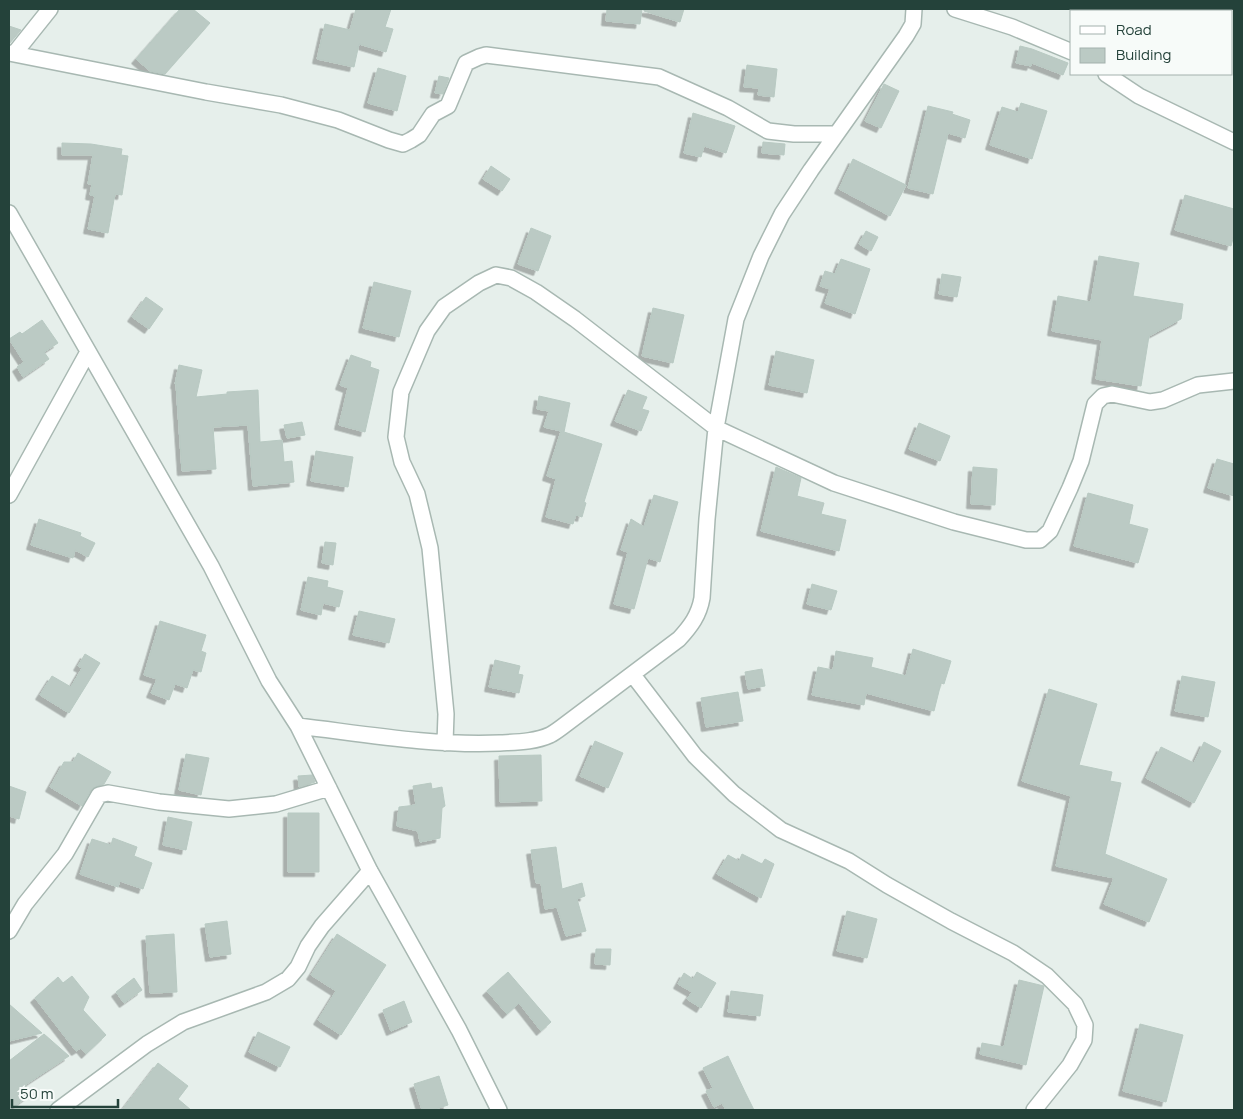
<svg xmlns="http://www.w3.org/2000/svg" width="1243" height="1119" font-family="Manrope,sans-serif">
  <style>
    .building { fill: #bbcac4; stroke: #b8c9c2; filter: url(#shadow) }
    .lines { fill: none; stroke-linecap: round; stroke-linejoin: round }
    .minor-casing { stroke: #a8b8b2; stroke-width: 18 }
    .minor { stroke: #fff; stroke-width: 15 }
  </style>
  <defs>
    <filter id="shadow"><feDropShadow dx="-4.5" dy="4.5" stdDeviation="0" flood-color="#0004"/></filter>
  </defs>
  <rect width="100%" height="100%" fill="#e6efeb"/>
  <path class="building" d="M 180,9 L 193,9 L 210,23 L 165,74 L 150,71 L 136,59 Z
    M 356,9 L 391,9 L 385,27 L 393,29 L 386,52 L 359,44 L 354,67 L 317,59 L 325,24 L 350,30 Z
    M 607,9 L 642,9 L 640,24 L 606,21 Z
    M 644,9 L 684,9 L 680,22 L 644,11 Z
    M 9,26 L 21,30 L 9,44 Z
    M 1020,46 L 1032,49 L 1068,63 L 1063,75 L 1032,63 L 1031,66 L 1016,63 Z
    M 747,65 L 777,69 L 774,97 L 758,95 L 759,88 L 744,87 Z
    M 378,68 L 406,76 L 397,111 L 368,103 Z
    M 439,76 L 449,78 L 443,94 L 435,93 Z
    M 884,84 L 899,91 L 881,128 L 865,121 Z
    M 1021,103 L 1047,111 L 1032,159 L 990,145 L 1002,107 L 1018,112 Z
    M 928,106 L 953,112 L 952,114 L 970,120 L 965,138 L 948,133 L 933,194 L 908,188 Z
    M 693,113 L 735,126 L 726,153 L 704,146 L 701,157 L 684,153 Z
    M 763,142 L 785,144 L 784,155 L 762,153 Z
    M 62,143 L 91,144 L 122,149 L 121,155 L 128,156 L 122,195 L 115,194 L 108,233 L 88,229 L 95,196 L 90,195 L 92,184 L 88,184 L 93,155 L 62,155 Z
    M 853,159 L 906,185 L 890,216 L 839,189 Z
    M 491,166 L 510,179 L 502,191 L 483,179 Z
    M 1185,195 L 1234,209 L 1234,235 L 1231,246 L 1175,230 Z
    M 531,228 L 551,236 L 538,271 L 518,264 Z
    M 866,231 L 878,237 L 871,251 L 859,244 Z
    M 1099,256 L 1139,263 L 1133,296 L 1183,304 L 1181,319 L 1149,336 L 1141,386 L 1096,379 L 1102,340 L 1052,331 L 1058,296 L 1091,302 Z
    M 841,259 L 870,269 L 855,314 L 825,303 L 830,289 L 820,286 L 825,271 L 835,274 Z
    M 942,274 L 961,277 L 957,297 L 939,294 Z
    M 374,282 L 411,291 L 399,337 L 363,328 Z
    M 146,297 L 163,309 L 149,329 L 132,317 Z
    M 653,308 L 684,315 L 673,363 L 642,356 Z
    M 42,320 L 58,343 L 44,352 L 49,359 L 23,377 L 17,367 L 24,362 L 9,339 L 20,332 L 22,334 Z
    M 776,351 L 814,360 L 807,393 L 769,385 Z
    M 351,355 L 371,362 L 370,367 L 379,370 L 365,432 L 339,425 L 348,388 L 340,385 Z
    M 179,365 L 202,370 L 196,397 L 227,394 L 227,392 L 258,390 L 260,442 L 282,440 L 284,462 L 292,461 L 294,482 L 253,486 L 248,425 L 213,427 L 216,469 L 182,471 L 176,384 L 175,384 Z
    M 628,390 L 647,397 L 642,409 L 649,411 L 641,431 L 615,421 Z
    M 539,396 L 570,403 L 564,432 L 602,444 L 584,502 L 586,503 L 582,517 L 576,515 L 573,524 L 546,517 L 556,479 L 547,476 L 561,431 L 544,427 L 549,411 L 537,409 Z
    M 302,422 L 305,435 L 287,438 L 284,425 Z
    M 919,423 L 950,436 L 940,461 L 909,449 Z
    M 316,451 L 353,457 L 348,487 L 311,481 Z
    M 1217,459 L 1234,464 L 1234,496 L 1208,488 Z
    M 776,467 L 801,478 L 797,496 L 824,503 L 821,514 L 846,520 L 839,551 L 761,531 Z
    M 973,467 L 997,469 L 995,505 L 971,504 Z
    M 1088,493 L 1133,505 L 1129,524 L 1148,529 L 1138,563 L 1074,546 Z
    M 654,495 L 678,502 L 660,562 L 648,558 L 634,609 L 614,604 L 628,552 L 621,550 L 631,519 L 644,527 Z
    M 39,519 L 81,533 L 80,536 L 95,543 L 88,557 L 75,550 L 73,558 L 31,545 Z
    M 325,542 L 336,543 L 333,565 L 322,563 Z
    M 308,577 L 328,581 L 327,587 L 343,591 L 339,607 L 323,603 L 321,615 L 301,610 Z
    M 812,584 L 837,591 L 831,610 L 807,604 Z
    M 359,611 L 395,619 L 389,643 L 353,635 Z
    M 160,621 L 206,635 L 201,651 L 206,653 L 201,672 L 193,670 L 187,688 L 175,684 L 169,700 L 151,693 L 157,679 L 144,675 Z
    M 913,649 L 951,661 L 944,684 L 941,683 L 934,711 L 866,693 L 864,705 L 812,695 L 818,667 L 833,670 L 836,651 L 873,658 L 871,667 L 906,676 Z
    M 85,654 L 100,663 L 69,713 L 40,695 L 52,676 L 71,687 L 82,668 L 78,666 Z
    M 495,660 L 520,666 L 518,674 L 523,675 L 519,693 L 489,687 Z
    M 762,669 L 765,686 L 748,689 L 745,672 Z
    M 1182,676 L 1215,682 L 1208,717 L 1175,711 Z
    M 1049,689 L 1097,704 L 1079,765 L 1112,772 L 1110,781 L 1121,783 L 1105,854 L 1167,879 L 1149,922 L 1104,904 L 1114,878 L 1056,866 L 1071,796 L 1022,781 Z
    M 738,692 L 743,721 L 706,727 L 701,698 Z
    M 595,741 L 623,753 L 608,788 L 580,776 Z
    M 1204,742 L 1221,751 L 1194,803 L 1146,778 L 1161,747 L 1194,763 Z
    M 78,753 L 111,772 L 104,784 L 97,786 L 91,790 L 82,806 L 50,787 L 64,762 L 73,762 Z
    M 186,754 L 209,758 L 201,795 L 179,790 Z
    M 541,755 L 542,801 L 500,802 L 499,756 Z
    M 312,775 L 315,782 L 299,787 L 298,776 Z
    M 431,783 L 432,789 L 442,787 L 445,806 L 442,808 L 440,838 L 420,842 L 418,831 L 397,826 L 399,807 L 416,805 L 413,786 Z
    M 9,786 L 26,792 L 19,819 L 9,816 Z
    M 288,813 L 319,813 L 319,872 L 288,872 Z
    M 168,817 L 192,822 L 186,850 L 163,845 Z
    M 113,838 L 137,847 L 134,856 L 152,863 L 143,889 L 120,881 L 118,887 L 80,874 L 92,839 L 111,845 Z
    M 556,847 L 562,889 L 582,883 L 585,896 L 577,899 L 586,931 L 566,936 L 557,907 L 545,909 L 541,883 L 536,883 L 531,850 Z
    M 742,854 L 762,864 L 765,859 L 774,864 L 761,898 L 717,874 L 728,855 L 739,861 Z
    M 847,911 L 877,919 L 867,958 L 837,951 Z
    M 227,921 L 231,954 L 210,957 L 205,924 Z
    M 174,934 L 177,992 L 150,993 L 146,936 Z
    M 337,934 L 386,965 L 341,1035 L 318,1020 L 336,991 L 311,975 Z
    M 596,949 L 611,949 L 610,965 L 595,964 Z
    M 508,972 L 551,1022 L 541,1031 L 519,1003 L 507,1014 L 487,991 Z
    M 697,972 L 716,983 L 701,1008 L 687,999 L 692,992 L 678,984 L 684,973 L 693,979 Z
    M 72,976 L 89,997 L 83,1010 L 106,1035 L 86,1054 L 81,1048 L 76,1051 L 35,998 L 58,977 L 63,983 Z
    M 134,978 L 142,990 L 124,1003 L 116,992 Z
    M 1019,980 L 1044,986 L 1026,1065 L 980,1054 L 982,1043 L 1004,1047 Z
    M 731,991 L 763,995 L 760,1016 L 728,1012 Z
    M 404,1001 L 412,1022 L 391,1031 L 383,1010 Z
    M 9,1004 L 42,1033 L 9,1041 Z
    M 1140,1024 L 1183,1035 L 1166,1102 L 1123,1091 Z
    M 258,1032 L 290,1047 L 280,1067 L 249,1052 Z
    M 44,1034 L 69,1056 L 25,1085 L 31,1094 L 9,1110 L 9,1061 Z
    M 728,1056 L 745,1092 L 754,1110 L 726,1110 L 722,1103 L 714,1107 L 706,1091 L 713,1088 L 703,1068 Z
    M 158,1063 L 188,1086 L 178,1099 L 191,1110 L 122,1110 Z
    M 439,1076 L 448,1105 L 432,1110 L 422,1110 L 414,1084 Z"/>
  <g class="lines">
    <g class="minor-casing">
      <path id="minor" d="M 955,9 L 1012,27 L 1072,52
        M 9,53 L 206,92 L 281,105 L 338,120 L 389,140 L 403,144 L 411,140 L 419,135 L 433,114 L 448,106 L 466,63 L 479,57 L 486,55 L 659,77 L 728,108 L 768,131 L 794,134 L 836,134
        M 14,54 L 50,9
        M 1106,74 L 1139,96 L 1234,142
        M 9,213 L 211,566 L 269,681 L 298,726 L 370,871 L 459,1030 L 499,1110
        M 9,495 L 88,352
        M 633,675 L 695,756 L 734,794 L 781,830 L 849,861 L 887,885 L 951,921 L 1013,953 L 1047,976 L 1075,1004 L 1085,1025 L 1084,1040 L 1070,1065 L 1034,1110
        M 298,726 C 365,734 433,746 500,743 C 516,742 535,742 550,735 C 554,733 558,730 562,727 L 679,639 C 691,626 699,615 702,598 L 707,519 L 716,428 L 736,319 L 761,256 L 782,214 L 811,170 L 906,36 L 913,24 L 914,9
        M 445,743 L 446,714 L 430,548 L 417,494 L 402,462 L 396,437 L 401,392 L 427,331 L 444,307 L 479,283 L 496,275 L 511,278 L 536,292 L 575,319 L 716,428 L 834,483 L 954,522 L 1026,540 L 1040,540 L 1050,531 L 1070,488 L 1081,461 L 1095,404 L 1103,396 L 1112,394 L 1150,402 L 1163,400 L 1198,385 L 1234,381
        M 9,931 L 25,904 L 65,854 L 99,795 L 108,793 L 159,802 L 229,809 L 276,804 L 329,788
        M 58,1110 L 147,1044 L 183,1022 L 266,992 L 288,979 L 298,967 L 308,946 L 322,926 L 370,871"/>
    </g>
    <use href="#minor" class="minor"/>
  </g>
  <rect width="1243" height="1119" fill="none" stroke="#24423a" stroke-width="20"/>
  <rect x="1070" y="10" width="162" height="65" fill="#f7fbf9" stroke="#a3b1ad"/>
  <rect x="1080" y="26" width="25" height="8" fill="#ffffff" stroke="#a3b1ad"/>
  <text x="1116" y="35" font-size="15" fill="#24423a">Road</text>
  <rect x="1080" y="48" width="25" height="15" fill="#bbcac4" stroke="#a3b1ad"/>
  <text x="1116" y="60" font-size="15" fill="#24423a">Building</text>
  <path d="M12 1099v8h106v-8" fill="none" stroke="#24423a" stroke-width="2.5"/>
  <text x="20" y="1099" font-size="15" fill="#24423a" stroke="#f7fbf9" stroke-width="4" paint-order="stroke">50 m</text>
</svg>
